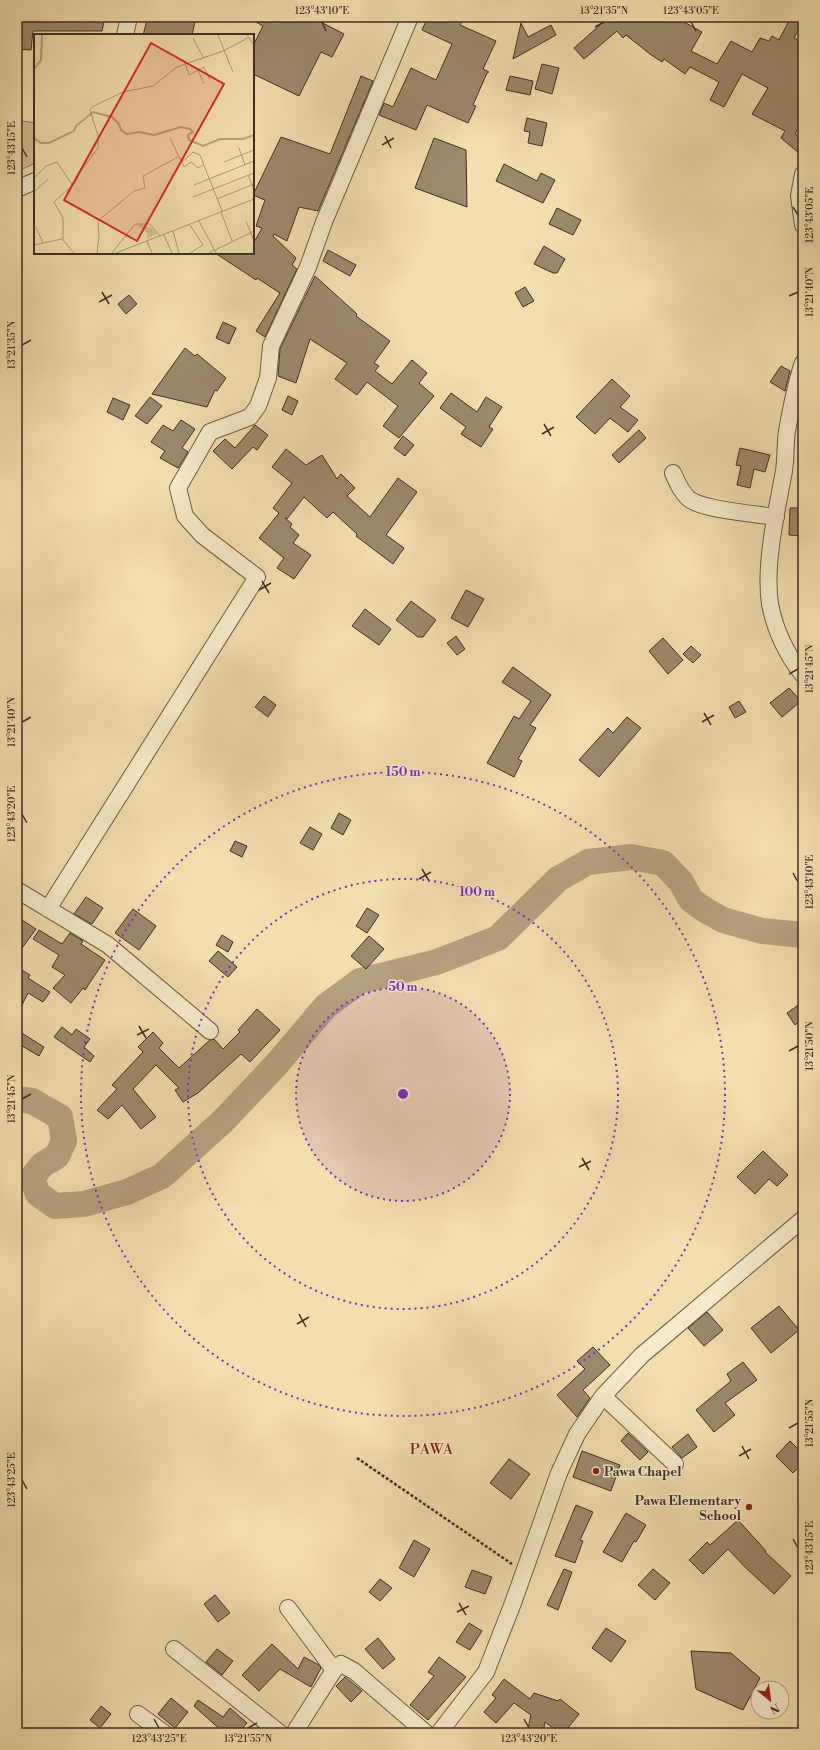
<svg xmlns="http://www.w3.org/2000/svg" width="820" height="1750" font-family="'Libre Bodoni',serif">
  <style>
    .green { fill: #d4c097; stroke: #88785f }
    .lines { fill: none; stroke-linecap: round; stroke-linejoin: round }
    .river { stroke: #b5a280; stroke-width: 26 }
    .building { fill: #9c8a6d; stroke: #3d2f27 }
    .minor-casing { stroke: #6a5b49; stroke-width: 18 }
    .path { stroke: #3d2f27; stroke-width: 2.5; stroke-dasharray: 3 2; stroke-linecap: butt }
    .minor { stroke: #f7eaca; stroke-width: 16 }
    .ticks { fill: none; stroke: #3d2f27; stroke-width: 1.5 }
    .ring { fill: none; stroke: #7b2cbf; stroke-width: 2; stroke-dasharray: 2 4 }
    .poi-dot { fill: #8f2418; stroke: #f7eaca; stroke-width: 1.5 }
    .labels { text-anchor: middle; stroke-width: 3; stroke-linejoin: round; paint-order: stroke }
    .poi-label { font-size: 13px; font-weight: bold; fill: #3d2f27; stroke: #f7eaca; text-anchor: start }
    .quarter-label { font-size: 15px; letter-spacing: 1px; fill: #7a1f14; stroke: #f7eaca }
    .inset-river { fill: none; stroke: #b5a280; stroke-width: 2 }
    .inset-road { fill: none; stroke: #aa9878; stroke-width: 1 }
    .view { fill: #d62828; fill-opacity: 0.15; stroke: #d62828; stroke-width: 2 }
    .inset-edge { fill: none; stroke: #3d2f27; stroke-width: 2 }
    .centre { fill: #7b2cbf; stroke: #f7eaca; stroke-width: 2 }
    .ring-label { font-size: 12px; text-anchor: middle; font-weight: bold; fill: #7b2cbf; stroke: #f7eaca; stroke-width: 3; stroke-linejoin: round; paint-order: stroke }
    .neatline { fill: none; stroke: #3d2f27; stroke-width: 1.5 }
    .ticks-label { font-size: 10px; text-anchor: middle; fill: #3d2f27 }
  </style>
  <rect width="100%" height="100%" fill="#f3deae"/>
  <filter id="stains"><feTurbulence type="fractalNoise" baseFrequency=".005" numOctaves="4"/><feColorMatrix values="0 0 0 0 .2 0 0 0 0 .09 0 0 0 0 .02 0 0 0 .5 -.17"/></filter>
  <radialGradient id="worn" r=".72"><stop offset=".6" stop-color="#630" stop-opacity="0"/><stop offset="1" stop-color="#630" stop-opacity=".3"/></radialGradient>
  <path class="green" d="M 17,120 L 35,123 L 35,163 L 17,172 Z"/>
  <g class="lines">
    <path class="river" d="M 17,1099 L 32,1101 L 60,1117 L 64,1141 L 57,1156 L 42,1165 L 32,1178 L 38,1194 L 55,1206 L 84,1204 L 127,1192 L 162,1176 L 223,1121 L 276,1065 L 326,1006 L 360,981 L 437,962 L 498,938 L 558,879 L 588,862 L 631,857 L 663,863 L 681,882 L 691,900 L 705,910 L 723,920 L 762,931 L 803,935"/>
  </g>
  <path class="building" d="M 17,17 L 105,17 L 102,31 L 33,31 L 31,50 L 17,49 Z
    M 148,17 L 196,17 L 192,35 L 143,35 Z
    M 247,17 L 305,17 L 314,22 L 315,19 L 344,34 L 332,57 L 321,52 L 299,96 L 253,74 L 253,46 L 263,26 Z
    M 428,17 L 464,17 L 460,25 L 496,41 L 483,69 L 489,72 L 487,73 L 473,105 L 476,106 L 468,123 L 427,105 L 416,130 L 379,115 L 384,103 L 393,107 L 411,68 L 436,80 L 452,44 L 422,30 Z
    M 609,17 L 675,17 L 702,32 L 691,51 L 717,64 L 731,41 L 752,52 L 760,38 L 769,41 L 772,36 L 779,40 L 791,17 L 803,17 L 803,21 L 794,38 L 803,43 L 803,121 L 795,134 L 802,139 L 799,153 L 781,138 L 785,131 L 752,114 L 768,88 L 742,74 L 724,107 L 710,100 L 719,82 L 690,67 L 685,74 L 664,59 L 662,62 L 650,54 L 626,35 L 623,38 L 617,31 L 584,59 L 574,48 Z
    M 521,23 L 528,37 L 551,25 L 556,35 L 513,59 Z
    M 542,64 L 559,68 L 552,94 L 535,89 Z
    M 361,76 L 373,81 L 318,211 L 299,207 L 287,241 L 274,234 L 273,236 L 296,258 L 292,265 L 297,269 L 265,337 L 256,331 L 280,293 L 257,278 L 256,280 L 241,270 L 215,253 L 253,253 L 253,244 L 262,228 L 256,226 L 265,200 L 253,195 L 281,137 L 330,154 Z
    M 510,76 L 533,81 L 530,95 L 506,90 Z
    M 527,118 L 547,123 L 542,146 L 528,143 L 530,132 L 524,131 Z
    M 434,138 L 466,150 L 467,207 L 415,188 Z
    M 504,164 L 537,181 L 541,173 L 555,180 L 543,203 L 496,181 Z
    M 557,208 L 581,220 L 573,235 L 549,224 Z
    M 544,246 L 565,259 L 557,273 L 553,273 L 534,264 Z
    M 328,250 L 356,265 L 350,276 L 323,261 Z
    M 315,276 L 357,314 L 356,316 L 390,341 L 374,363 L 379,366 L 375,371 L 392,384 L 412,360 L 427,373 L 419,383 L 434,396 L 399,438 L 383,426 L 398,406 L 367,382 L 357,395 L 335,379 L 347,363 L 310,339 L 296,383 L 278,376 L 280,349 Z
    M 525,287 L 534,301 L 523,307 L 515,293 Z
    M 129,295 L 137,304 L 126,314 L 118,304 Z
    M 223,322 L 236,328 L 229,344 L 216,338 Z
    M 185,348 L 195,356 L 197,354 L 226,378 L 217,391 L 215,390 L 207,407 L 152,394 Z
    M 781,366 L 790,371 L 785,391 L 770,382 Z
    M 612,379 L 630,396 L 620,407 L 638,420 L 628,432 L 610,418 L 595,434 L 576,417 Z
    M 451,393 L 477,412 L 486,397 L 502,407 L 489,427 L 493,429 L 481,447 L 461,434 L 466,427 L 440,408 Z
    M 288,396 L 298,401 L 292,415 L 282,410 Z
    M 150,397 L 162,406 L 147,424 L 135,416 Z
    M 113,398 L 130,405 L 123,420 L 107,412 Z
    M 181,420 L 195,429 L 182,448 L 188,452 L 178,468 L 160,458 L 165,451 L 151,442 L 163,425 L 173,431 Z
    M 255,425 L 268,435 L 257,450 L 253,447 L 232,469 L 213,451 L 225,439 L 235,448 Z
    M 639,430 L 646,438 L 619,463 L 612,455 Z
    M 403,436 L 414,445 L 405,456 L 394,448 Z
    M 740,448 L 770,455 L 765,472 L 754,469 L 750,488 L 737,485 L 741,466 L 736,465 Z
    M 286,449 L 306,465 L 322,455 L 337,479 L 341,474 L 355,488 L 347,496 L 370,517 L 398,478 L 417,492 L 386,535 L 404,548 L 393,564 L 356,536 L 357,534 L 333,512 L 327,518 L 304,497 L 287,519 L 285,518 L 292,524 L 290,527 L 299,535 L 293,543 L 311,555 L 294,579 L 277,568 L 284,558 L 259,538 L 279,513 L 273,508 L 292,483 L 272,467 Z
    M 790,508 L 803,508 L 803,536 L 789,535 Z
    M 466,590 L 484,599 L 468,627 L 451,618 Z
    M 411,601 L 436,620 L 423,637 L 418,637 L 396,620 Z
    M 365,609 L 391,629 L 379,645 L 352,626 Z
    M 456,636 L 465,649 L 457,655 L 447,643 Z
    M 663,638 L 683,660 L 668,674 L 649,651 Z
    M 691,646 L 701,655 L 693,663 L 683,654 Z
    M 513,667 L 551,695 L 530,725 L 536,728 L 518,759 L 522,761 L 514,777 L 487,763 L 514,716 L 519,719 L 531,701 L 502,682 Z
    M 789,688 L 801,701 L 782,717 L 770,703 Z
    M 264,696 L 276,705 L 268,717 L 255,707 Z
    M 739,701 L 746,712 L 735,718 L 729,707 Z
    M 627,717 L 641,728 L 599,777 L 579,760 L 608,728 L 613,733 Z
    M 339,813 L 351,820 L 343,835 L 331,828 Z
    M 310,827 L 322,834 L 313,850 L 300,843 Z
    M 235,841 L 247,846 L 242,857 L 230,851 Z
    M 86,897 L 103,908 L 92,924 L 74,914 Z
    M 367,908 L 379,915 L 367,933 L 356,926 Z
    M 133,909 L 156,926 L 139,950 L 115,933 Z
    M 22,920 L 36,929 L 17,955 L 17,928 Z
    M 39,930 L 62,944 L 70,933 L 83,941 L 81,944 L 105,960 L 85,990 L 83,988 L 71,1003 L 53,988 L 65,975 L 52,967 L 59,955 L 33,939 Z
    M 222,935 L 233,942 L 228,952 L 216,945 Z
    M 369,936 L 384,949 L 366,969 L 351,956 Z
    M 218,951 L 237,967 L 228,977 L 209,961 Z
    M 17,967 L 30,975 L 28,978 L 50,992 L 43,1002 L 28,993 L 17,1015 Z
    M 803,1002 L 803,1019 L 795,1025 L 787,1013 Z
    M 257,1009 L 280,1030 L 250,1062 L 241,1054 L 198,1093 L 183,1102 L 175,1090 L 179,1088 L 156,1065 L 133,1089 L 156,1117 L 141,1129 L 122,1105 L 108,1119 L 97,1110 L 117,1089 L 112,1085 L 143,1052 L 138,1047 L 153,1032 L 163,1043 L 159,1048 L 179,1068 L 210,1040 L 214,1039 L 223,1049 L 240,1032 L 238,1030 Z
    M 62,1027 L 72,1035 L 76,1029 L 90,1039 L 84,1047 L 94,1056 L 90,1062 L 54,1037 Z
    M 17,1030 L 44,1047 L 39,1056 L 17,1043 Z
    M 763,1151 L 788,1175 L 777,1186 L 769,1179 L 755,1194 L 737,1177 Z
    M 779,1306 L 799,1330 L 771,1353 L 751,1328 Z
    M 707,1312 L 723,1330 L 704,1346 L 688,1328 Z
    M 593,1347 L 610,1365 L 583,1390 L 590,1398 L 577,1417 L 557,1395 L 585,1369 L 577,1361 Z
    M 743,1362 L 757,1380 L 725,1403 L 735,1415 L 714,1432 L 696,1410 L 731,1381 L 727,1374 Z
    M 628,1433 L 648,1452 L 640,1460 L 621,1441 Z
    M 688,1434 L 697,1447 L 682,1458 L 672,1447 Z
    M 790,1441 L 803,1454 L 803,1463 L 793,1473 L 776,1456 Z
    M 582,1451 L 620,1465 L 611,1491 L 573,1477 Z
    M 509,1459 L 530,1474 L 511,1499 L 490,1483 Z
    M 576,1505 L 593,1512 L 580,1540 L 583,1541 L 575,1563 L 555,1556 Z
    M 626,1513 L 646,1525 L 636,1542 L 634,1541 L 622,1562 L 603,1552 Z
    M 738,1520 L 766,1551 L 765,1552 L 791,1576 L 774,1594 L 745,1567 L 728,1549 L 703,1574 L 689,1560 L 707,1542 L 710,1545 Z
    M 414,1540 L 430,1549 L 414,1577 L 399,1568 Z
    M 564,1569 L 572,1572 L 558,1610 L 547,1605 Z
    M 653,1569 L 670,1583 L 655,1600 L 638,1585 Z
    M 472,1570 L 492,1577 L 485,1594 L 465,1587 Z
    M 380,1579 L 392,1588 L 380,1601 L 369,1592 Z
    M 215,1595 L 230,1613 L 218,1622 L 204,1604 Z
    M 469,1623 L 482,1631 L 470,1650 L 456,1642 Z
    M 606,1628 L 626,1641 L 611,1662 L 592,1648 Z
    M 378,1638 L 395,1659 L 383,1669 L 365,1649 Z
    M 272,1644 L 298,1669 L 304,1657 L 319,1665 L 321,1668 L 311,1687 L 280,1669 L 259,1691 L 242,1675 Z
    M 217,1649 L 233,1661 L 222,1675 L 206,1662 Z
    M 691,1651 L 731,1653 L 760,1678 L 743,1710 L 696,1689 Z
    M 439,1657 L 466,1677 L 428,1720 L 410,1705 L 434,1676 L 428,1672 Z
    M 345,1677 L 362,1691 L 351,1702 L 336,1686 Z
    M 504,1679 L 530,1699 L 534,1693 L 558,1701 L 560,1699 L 579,1714 L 564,1733 L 559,1733 L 545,1722 L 543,1733 L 527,1733 L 531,1715 L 514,1703 L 496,1723 L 484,1712 L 496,1698 L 492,1695 Z
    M 171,1698 L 188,1712 L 175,1728 L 158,1714 Z
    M 198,1700 L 223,1717 L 230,1708 L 247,1723 L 238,1733 L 224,1733 L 194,1706 Z
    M 101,1706 L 111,1714 L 100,1728 L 90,1720 Z"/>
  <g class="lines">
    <g class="minor-casing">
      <path id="minor" d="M 125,35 L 129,17
        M 803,174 L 799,196 L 803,225
        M 17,189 L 35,181
        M 803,363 C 797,379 790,413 787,431 C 785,444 786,458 784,471 C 777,510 764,564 770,604 C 775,630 787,655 803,675
        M 673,473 C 677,482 681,492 689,499 C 703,510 756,514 776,517
        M 17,890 L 108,945 L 210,1031
        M 48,909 L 257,577 L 202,535 L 185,516 L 178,488 L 210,432 L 250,417 L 258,406 L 268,378 L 271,346 L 308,267 L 324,222 L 410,17
        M 603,1396 L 675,1464
        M 288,1608 L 334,1670
        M 174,1649 L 280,1733
        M 138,1714 L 164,1733
        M 294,1733 L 334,1670 L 341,1664 L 354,1671 L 426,1733
        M 439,1733 L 486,1672 L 513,1603 L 559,1473 L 577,1434 L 603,1396 L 642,1355 L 803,1219"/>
    </g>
    <path class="path" d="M 357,1458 L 512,1564"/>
    <use href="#minor" class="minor"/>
  </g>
  <path class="ticks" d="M 322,22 L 326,31M 691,22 L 696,31M 595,27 L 604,22M 385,136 L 391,148M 382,145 L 394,138M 22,148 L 27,157M 793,207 L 798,215M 102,292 L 109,304M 789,296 L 798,292M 99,302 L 112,295M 22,345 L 31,340M 544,424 L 551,436M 542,434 L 554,427M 262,581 L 269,593M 259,590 L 271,583M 789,674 L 798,669M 704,713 L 711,725M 22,722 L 31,717M 702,722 L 714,715M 22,814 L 27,823M 422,869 L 429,881M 793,873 L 798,882M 419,879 L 431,872M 139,1026 L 146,1038M 137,1035 L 149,1029M 789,1051 L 798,1046M 22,1099 L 31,1094M 582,1158 L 589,1170M 579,1167 L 591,1161M 299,1314 L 306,1327M 297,1324 L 309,1317M 789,1428 L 798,1423M 742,1446 L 749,1459M 739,1456 L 751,1449M 22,1480 L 27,1489M 793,1539 L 798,1548M 459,1603 L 466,1615M 457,1612 L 469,1606M 154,1719 L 159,1728M 524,1719 L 529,1728M 248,1728 L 257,1723"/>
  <circle cx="403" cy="1094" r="107" fill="#7b2cbf" fill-opacity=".12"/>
  <g class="ring">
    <circle cx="403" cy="1094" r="107"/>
    <circle cx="403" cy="1094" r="215"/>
    <circle cx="403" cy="1094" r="322"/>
  </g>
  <g class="poi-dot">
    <circle cx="596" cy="1471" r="4"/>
    <circle cx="749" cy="1507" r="4"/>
  </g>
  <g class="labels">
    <g class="poi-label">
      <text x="604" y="1476">Pawa Chapel</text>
      <text x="741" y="1505" text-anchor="end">Pawa Elementary<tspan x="741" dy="15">School</tspan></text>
    </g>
    <g class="quarter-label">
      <text x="432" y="1454">PAWA</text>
    </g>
  </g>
  <g transform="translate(34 34)">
    <rect width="220" height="220" fill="#f3deae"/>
    <path d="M 108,190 L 118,194 L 123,200 L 113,204 L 113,199 L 103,191 Z" fill="#d4c097"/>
    <path class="inset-river" d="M 0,35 L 7,26 L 8,1M 0,104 L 7,109 L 15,109 L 40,97 L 42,92 L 59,78 L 78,83 L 85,90 L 87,96 L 93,100 L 105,98 L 120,101 L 147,93 L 156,95 L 159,98 L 154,101 L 155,106 L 169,112 L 186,105 L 209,105 L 220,101"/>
    <path class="inset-road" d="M 184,1 L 199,38M 213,1 L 220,11M 159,4 L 169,23M 151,29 L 155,41 L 170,33 L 176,46M 164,36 L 170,50M 136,104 L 150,133 L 157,128 L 164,134 L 169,131M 205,114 L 211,131M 190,128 L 220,116M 147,129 L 159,118 L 166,121 L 188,177M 214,141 L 220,155M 0,144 L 12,132 L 23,128 L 39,152M 160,151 L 220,127M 0,158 L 14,145M 159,163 L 220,139M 183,165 L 220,150M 187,178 L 198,207M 165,187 L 182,219M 212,187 L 220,207M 156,191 L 169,211 L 156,219M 2,193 L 9,209M 139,197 L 145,219M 130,201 L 138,219M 113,207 L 118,219M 0,211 L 28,205M 40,219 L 29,206 L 29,184 L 20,168 L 41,149 L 46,138 L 64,114 L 64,102 L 56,76 L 58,73 L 89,58 L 119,52 L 143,33 L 189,17 L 214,4M 63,219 L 65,203 L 64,187 L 100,157 L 111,154 L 109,142 L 144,123M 78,219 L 101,190 L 116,190 L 126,202M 82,219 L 220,165M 175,219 L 220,197"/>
    <path class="view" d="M 117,9 L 190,50 L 103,207 L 30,166 Z"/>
    <rect width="220" height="220" class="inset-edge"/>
  </g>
  <circle cx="403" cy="1094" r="6" class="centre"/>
  <g class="ring-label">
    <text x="403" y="776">150 m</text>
    <text x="477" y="896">100 m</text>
    <text x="403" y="991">50 m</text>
  </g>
  <rect width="820" height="1750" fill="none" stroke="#f3deae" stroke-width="44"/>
  <g transform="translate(770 1700) rotate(151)"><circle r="19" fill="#f7eaca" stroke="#ad9f89"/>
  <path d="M0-3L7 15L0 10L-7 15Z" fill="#8f2418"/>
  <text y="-6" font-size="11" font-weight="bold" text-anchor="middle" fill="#3d2f27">N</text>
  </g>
  <rect x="22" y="22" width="776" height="1706" class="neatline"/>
  <g class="ticks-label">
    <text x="322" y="14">123°43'10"E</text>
    <text x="604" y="14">13°21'35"N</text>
    <text x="691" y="14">123°43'05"E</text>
    <text transform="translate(11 148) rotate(-90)" y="4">123°43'15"E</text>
    <text transform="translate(809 215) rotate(-90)" y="4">123°43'05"E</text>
    <text transform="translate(809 292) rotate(-90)" y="4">13°21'40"N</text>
    <text transform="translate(11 345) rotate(-90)" y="4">13°21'35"N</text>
    <text transform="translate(809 669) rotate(-90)" y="4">13°21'45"N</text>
    <text transform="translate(11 722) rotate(-90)" y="4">13°21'40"N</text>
    <text transform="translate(11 814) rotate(-90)" y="4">123°43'20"E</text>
    <text transform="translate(809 882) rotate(-90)" y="4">123°43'10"E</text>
    <text transform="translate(809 1046) rotate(-90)" y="4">13°21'50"N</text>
    <text transform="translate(11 1099) rotate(-90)" y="4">13°21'45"N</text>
    <text transform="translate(809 1423) rotate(-90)" y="4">13°21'55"N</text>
    <text transform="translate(11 1480) rotate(-90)" y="4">123°43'25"E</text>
    <text transform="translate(809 1548) rotate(-90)" y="4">123°43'15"E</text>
    <text x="159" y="1742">123°43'25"E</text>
    <text x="248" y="1742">13°21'55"N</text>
    <text x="529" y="1742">123°43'20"E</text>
  </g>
  <rect width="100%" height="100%" filter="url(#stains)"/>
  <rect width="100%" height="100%" fill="url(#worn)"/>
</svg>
